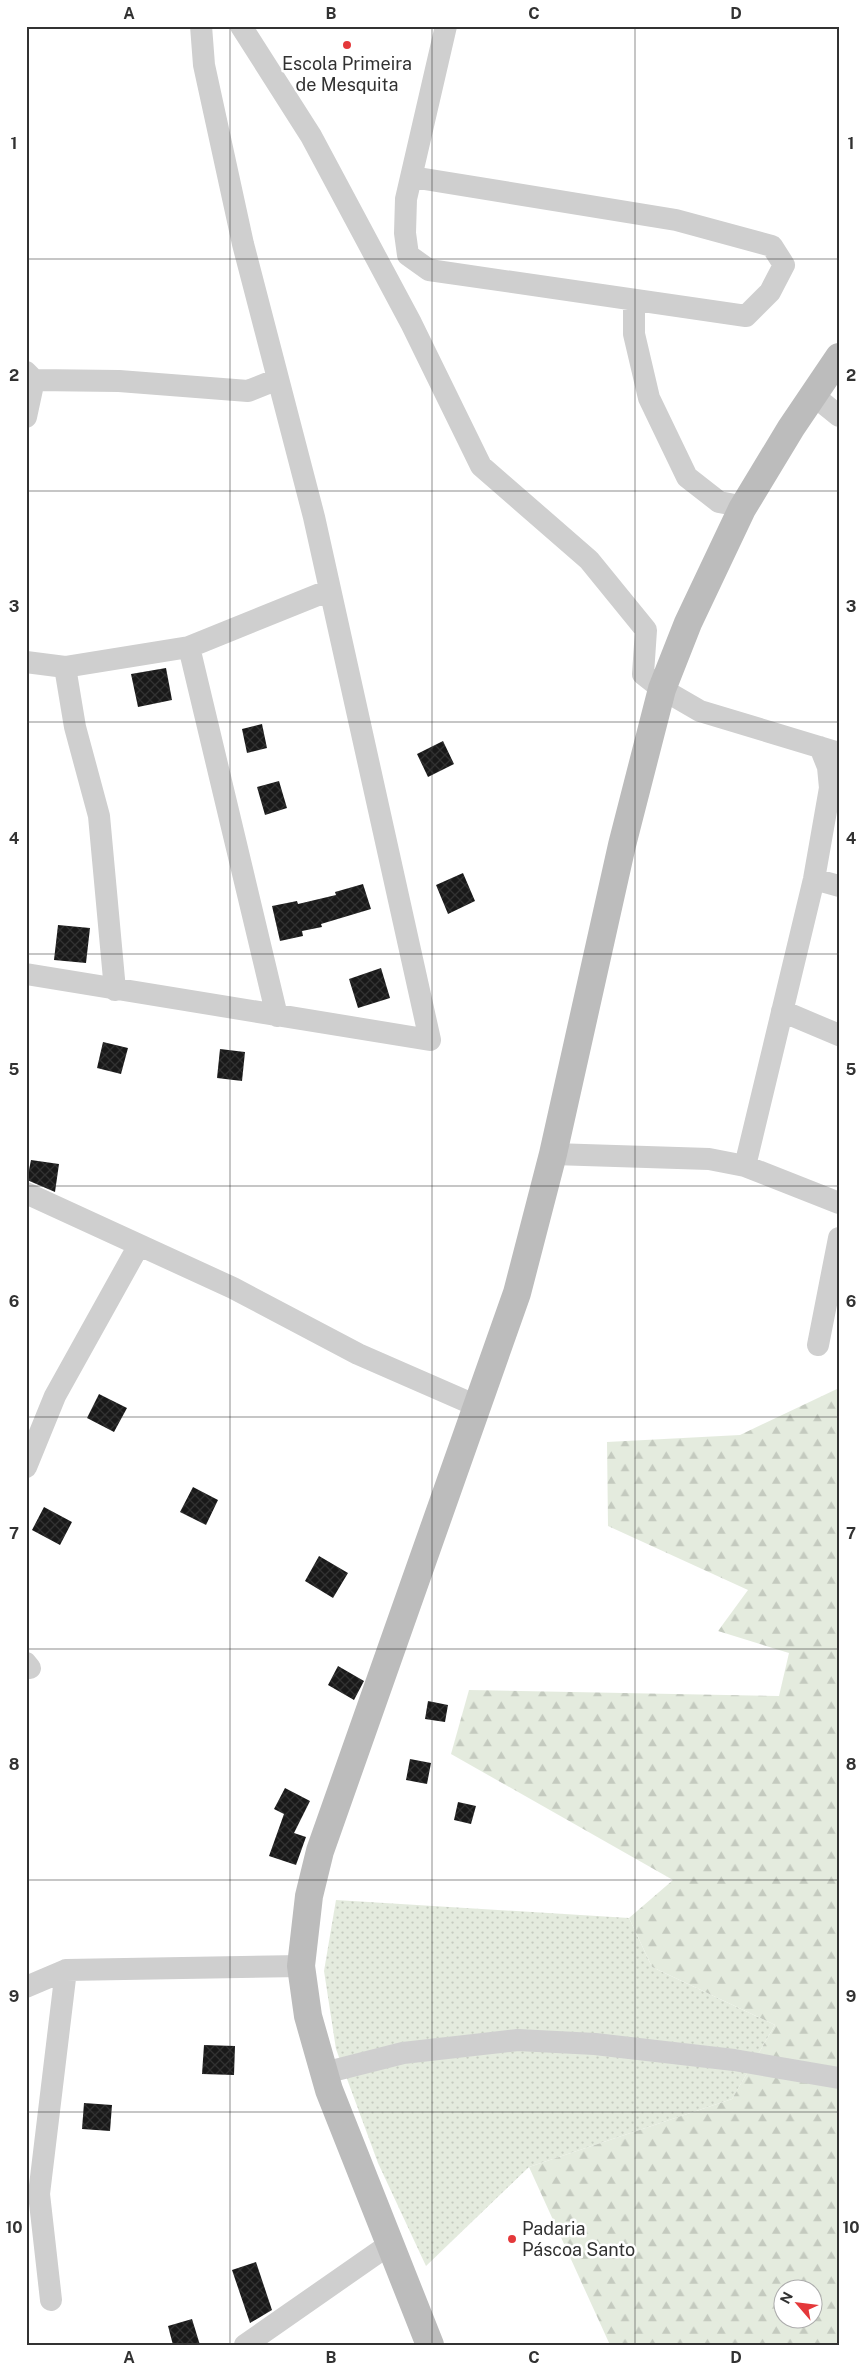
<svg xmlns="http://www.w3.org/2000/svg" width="865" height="2371" font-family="'Public Sans',sans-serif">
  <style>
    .grass { fill: url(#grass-dots) }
    .forest { fill: url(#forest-firs); fill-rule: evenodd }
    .building { fill: url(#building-cross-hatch) }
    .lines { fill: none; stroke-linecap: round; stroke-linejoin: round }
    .street { stroke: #cfcfcf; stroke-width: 22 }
    .secondary { stroke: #bcbcbc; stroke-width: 28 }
    .grid { fill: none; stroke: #323232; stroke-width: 1; stroke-opacity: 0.55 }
    .poi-dot { fill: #e4383a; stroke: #fff; stroke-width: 2 }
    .labels { text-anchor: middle; stroke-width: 5; stroke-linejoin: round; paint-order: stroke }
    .poi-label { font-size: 18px; fill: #323232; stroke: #fff }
    .neatline { fill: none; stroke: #323232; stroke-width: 2 }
    .grid-label { font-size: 16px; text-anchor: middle; font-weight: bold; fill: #323232 }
  </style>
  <defs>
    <pattern id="grass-dots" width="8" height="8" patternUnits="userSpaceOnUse" patternTransform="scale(1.25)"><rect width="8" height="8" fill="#e4ebde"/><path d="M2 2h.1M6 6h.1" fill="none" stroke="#c4cabf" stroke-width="1.8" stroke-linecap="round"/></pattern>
    <pattern id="forest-firs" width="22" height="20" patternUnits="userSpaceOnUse" patternTransform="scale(1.25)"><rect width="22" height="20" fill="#e4ebde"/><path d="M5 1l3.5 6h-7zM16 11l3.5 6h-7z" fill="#c4cabf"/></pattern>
    <pattern id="building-cross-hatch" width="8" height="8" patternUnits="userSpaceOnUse" patternTransform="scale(1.25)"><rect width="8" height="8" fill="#191919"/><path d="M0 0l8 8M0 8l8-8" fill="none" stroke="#323232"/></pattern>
  </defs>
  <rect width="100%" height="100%" fill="#fff"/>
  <path class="grass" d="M 336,1900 L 629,1918 L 652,1967 L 775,2025 L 732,2099 L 529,2167 L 426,2266 L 378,2163 L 336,2049 L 324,1971 Z"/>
  <path class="forest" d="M 839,1388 L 839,2345 L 610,2345 L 529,2167 L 732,2099 L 775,2025 L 652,1967 L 629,1918 L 673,1880 L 451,1754 L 469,1690 L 779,1696 L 789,1653 L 718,1631 L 748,1590 L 608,1526 L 607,1442 L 740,1435 ZM 782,2288 L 812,2288 L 812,2318 L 782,2318 Z"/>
  <path class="building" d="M 166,668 L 172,700 L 138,707 L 131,674 Z
    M 262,724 L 267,748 L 247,753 L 242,729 Z
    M 443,741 L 454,764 L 428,777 L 417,754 Z
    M 279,781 L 287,808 L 265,815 L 257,787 Z
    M 463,873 L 475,901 L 448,914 L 436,885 Z
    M 363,884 L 371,909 L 321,924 L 322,927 L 302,931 L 303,936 L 280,941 L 272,906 L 297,901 L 298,904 L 336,895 L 335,892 Z
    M 58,925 L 90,928 L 86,963 L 54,960 Z
    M 381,968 L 390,998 L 358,1008 L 349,979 Z
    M 103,1042 L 128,1048 L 121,1074 L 97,1068 Z
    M 220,1049 L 245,1052 L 242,1081 L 217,1078 Z
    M 31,1160 L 59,1164 L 55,1192 L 27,1180 Z
    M 99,1394 L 127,1408 L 114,1432 L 87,1418 Z
    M 193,1487 L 218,1500 L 206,1525 L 180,1512 Z
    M 44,1507 L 72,1522 L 60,1545 L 32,1530 Z
    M 319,1556 L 348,1573 L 333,1598 L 305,1581 Z
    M 338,1666 L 364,1681 L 354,1700 L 328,1685 Z
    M 428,1701 L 448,1705 L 445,1722 L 425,1719 Z
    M 410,1759 L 431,1763 L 427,1784 L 406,1780 Z
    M 285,1788 L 310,1801 L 294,1833 L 306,1837 L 296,1865 L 269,1856 L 284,1814 L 274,1809 Z
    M 458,1802 L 476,1806 L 471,1824 L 454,1820 Z
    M 204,2045 L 235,2046 L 234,2075 L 202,2074 Z
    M 84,2103 L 112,2105 L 110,2131 L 82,2129 Z
    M 256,2262 L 272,2310 L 250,2323 L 232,2270 Z
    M 192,2319 L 200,2345 L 173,2345 L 168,2326 Z"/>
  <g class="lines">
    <path class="street" d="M 241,26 L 311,136 L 411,323 L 481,466 L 589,560 L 646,630 L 643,674 L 662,689 L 700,711 L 839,753
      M 412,177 L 676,220 L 772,246 L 784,265 L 770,292 L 746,316 L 429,270 L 408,255 L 405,233 L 406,199 L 446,26
      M 634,301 L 634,334 L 649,398 L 687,477 L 719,502 L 740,506 L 742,509
      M 26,372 L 34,380 L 119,381 L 248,391 L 278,379
      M 813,395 L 839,416
      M 26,417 L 34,380
      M 189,647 L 277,1016
      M 26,662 L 65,667 L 189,647 L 330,590
      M 65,667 L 75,727 L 99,816 L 115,990
      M 814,879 L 839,886
      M 26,974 L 430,1040 L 314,517 L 243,244 L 204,65 L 201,26
      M 782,1011 L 839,1035
      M 553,1154 L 709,1159 L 745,1166 L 839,1203
      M 745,1166 L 814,879 L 830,788 L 828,767 L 820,747
      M 26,1193 L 233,1288 L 358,1354 L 477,1406
      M 818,1345 L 839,1238
      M 26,1467 L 55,1396 L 139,1245
      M 26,1663 L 30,1668
      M 26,1987 L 66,1970 L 301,1966
      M 324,2073 L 403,2053 L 518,2040 L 595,2044 L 734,2060 L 839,2078
      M 51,2300 L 39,2194 L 66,1970
      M 245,2345 L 390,2244"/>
    <path class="secondary" d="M 430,2345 L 329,2090 L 308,2016 L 301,1966 L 309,1896 L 320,1851 L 517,1293 L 553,1154 L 622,845 L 662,689 L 688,623 L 742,509 L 791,428 L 839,357"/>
  </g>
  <path class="grid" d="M 230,26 L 230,2345M 432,26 L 432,2345M 635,26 L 635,2345M 26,259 L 839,259M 26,491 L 839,491M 26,722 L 839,722M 26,954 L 839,954M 26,1186 L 839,1186M 26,1417 L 839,1417M 26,1649 L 839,1649M 26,1880 L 839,1880M 26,2112 L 839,2112"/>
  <g class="poi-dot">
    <circle cx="347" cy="45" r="5"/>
    <circle cx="512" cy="2239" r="5"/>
  </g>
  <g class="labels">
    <g class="poi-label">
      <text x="347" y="70">Escola Primeira<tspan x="347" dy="21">de Mesquita</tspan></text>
      <text x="522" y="2235" text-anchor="start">Padaria<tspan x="522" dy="21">Páscoa Santo</tspan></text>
    </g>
  </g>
  <rect width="865" height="2371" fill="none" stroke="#ffffff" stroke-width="55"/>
  <g transform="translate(798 2304) rotate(298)"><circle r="24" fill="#ffffff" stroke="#adadad"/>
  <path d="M0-4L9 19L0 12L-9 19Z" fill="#e4383a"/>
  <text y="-8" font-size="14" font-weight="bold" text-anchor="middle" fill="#323232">N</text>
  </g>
  <rect x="28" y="28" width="810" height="2316" class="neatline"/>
  <g class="grid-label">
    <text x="129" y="19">A</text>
    <text x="331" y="19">B</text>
    <text x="534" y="19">C</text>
    <text x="736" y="19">D</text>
    <text x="14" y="149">1</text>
    <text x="851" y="149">1</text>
    <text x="14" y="381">2</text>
    <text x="851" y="381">2</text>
    <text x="14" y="612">3</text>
    <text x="851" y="612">3</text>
    <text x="14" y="844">4</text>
    <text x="851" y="844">4</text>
    <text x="14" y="1075">5</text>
    <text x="851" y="1075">5</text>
    <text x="14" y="1307">6</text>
    <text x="851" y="1307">6</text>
    <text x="14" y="1539">7</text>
    <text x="851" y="1539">7</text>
    <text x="14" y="1770">8</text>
    <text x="851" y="1770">8</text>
    <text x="14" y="2002">9</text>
    <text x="851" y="2002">9</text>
    <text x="14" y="2233">10</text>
    <text x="851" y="2233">10</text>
    <text x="129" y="2363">A</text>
    <text x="331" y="2363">B</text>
    <text x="534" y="2363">C</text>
    <text x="736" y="2363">D</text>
  </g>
</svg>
